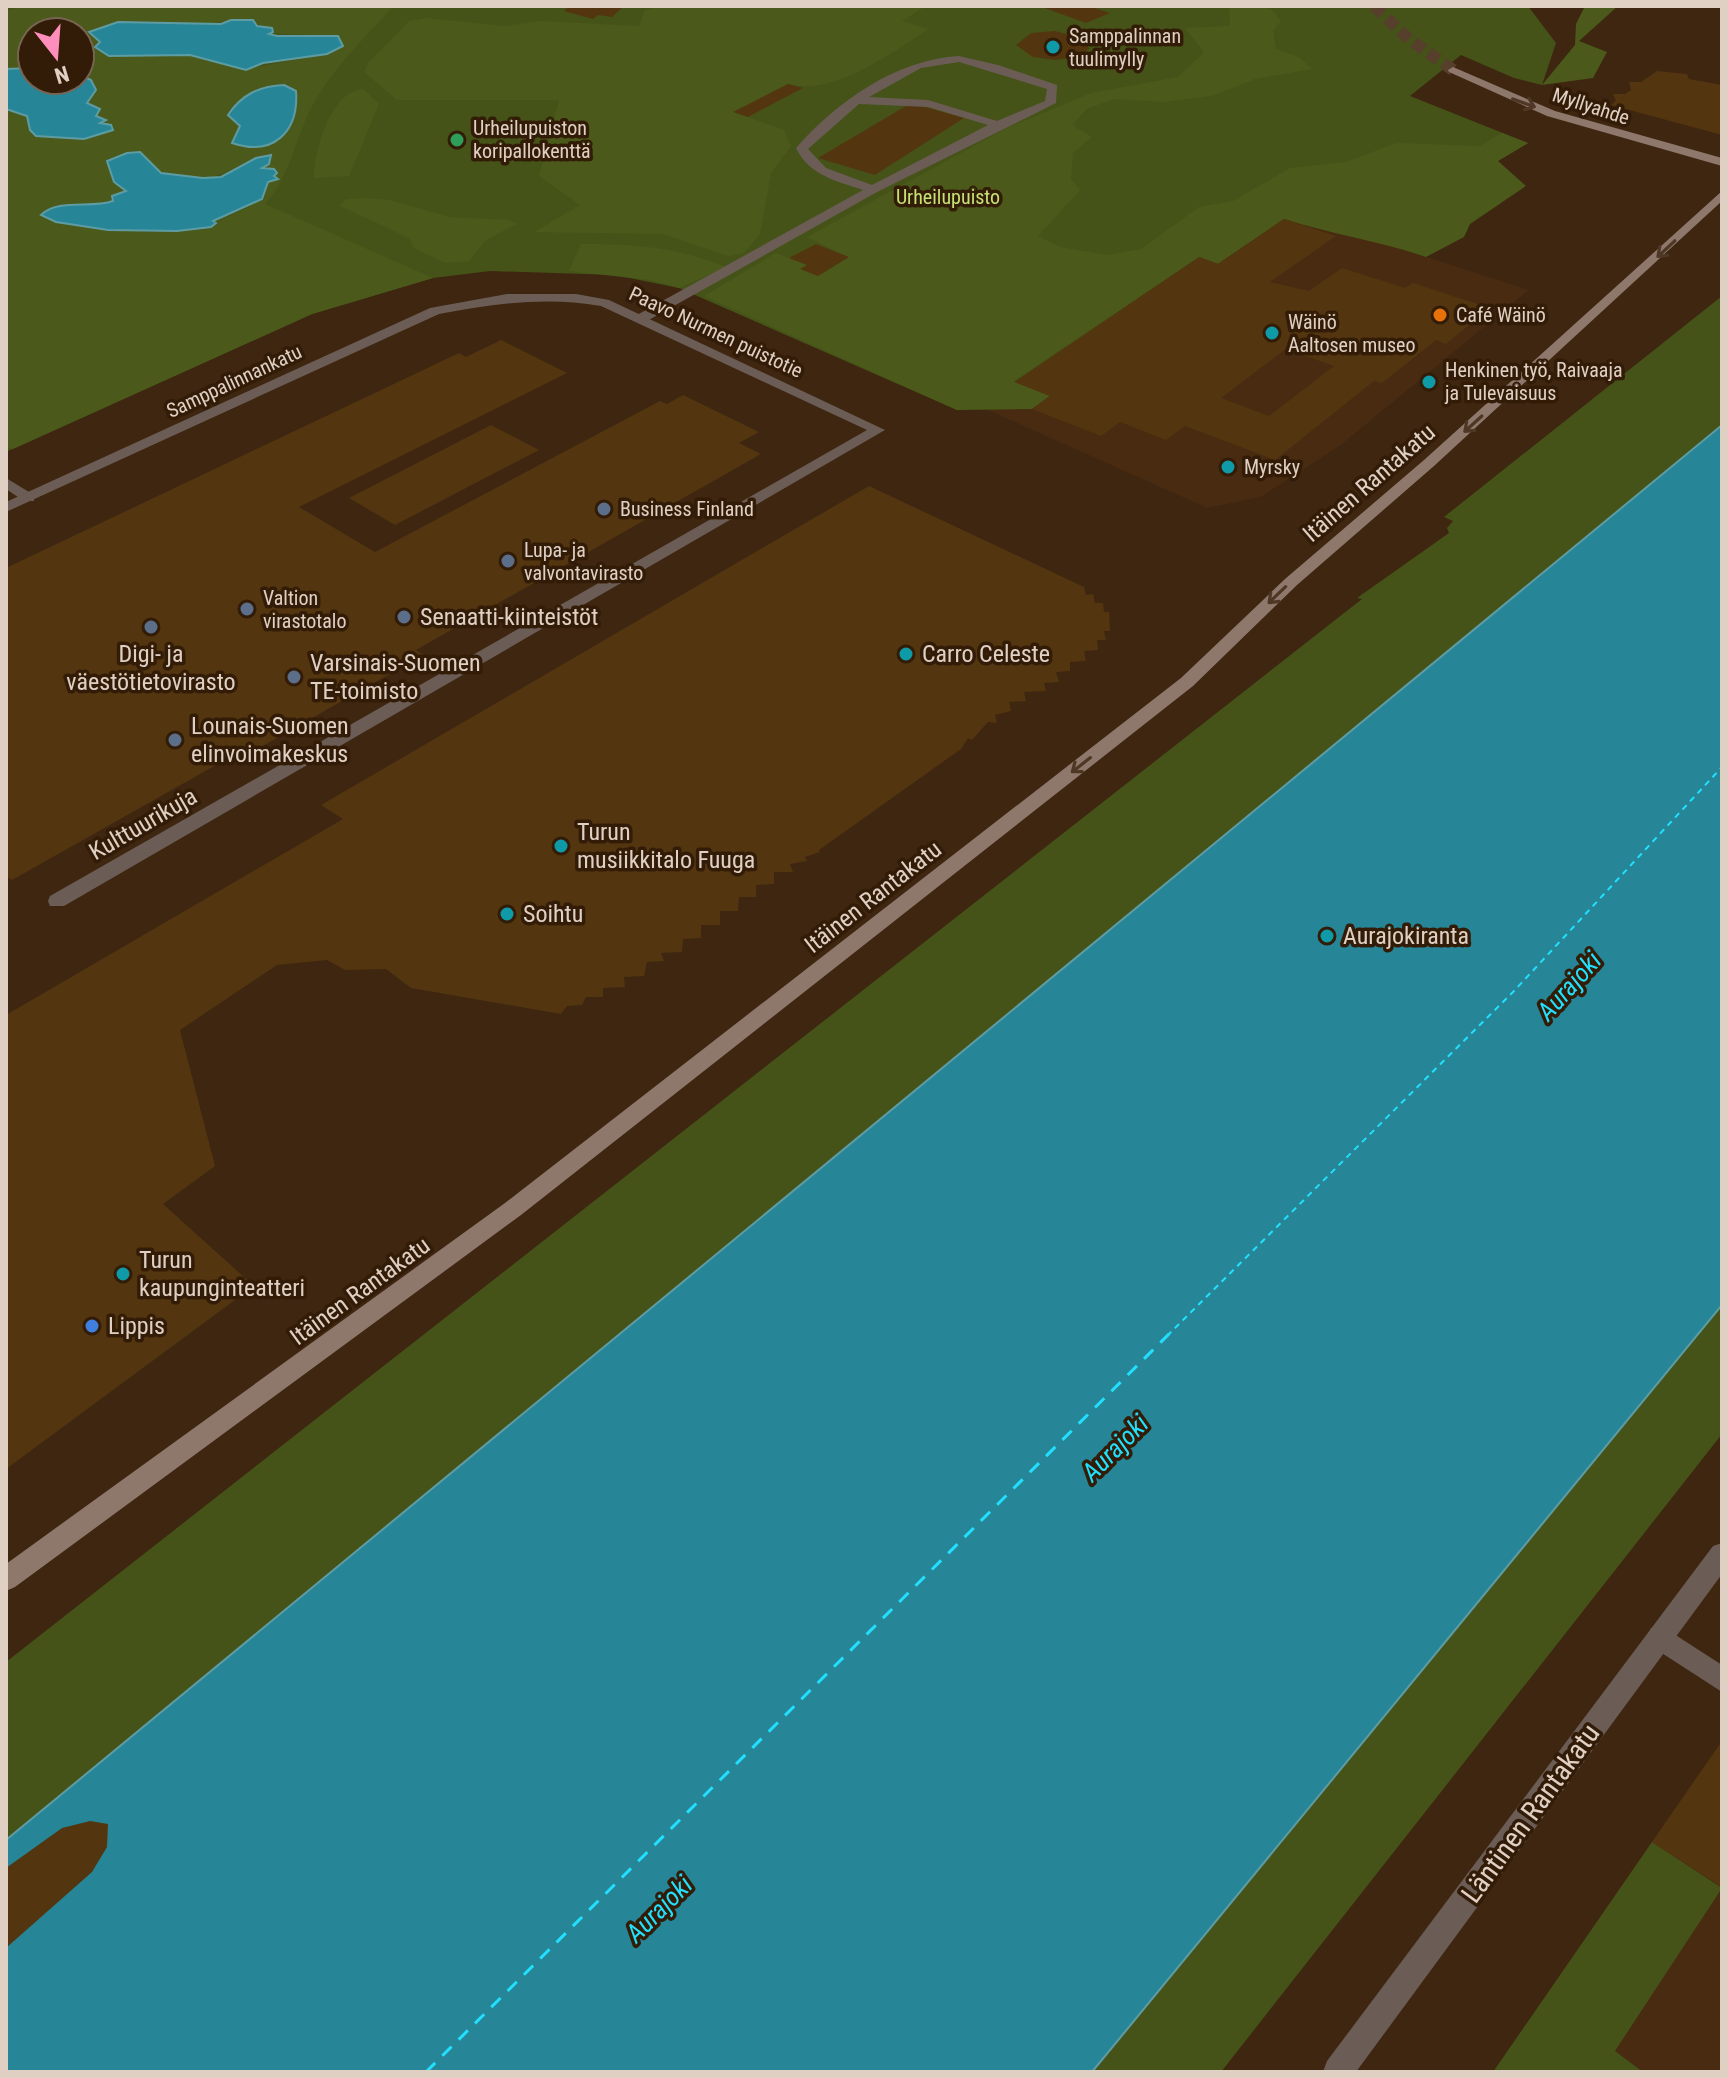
<svg xmlns="http://www.w3.org/2000/svg" width="1728" height="2078" font-family="'Roboto Condensed',sans-serif">
  <style>
    .built { fill: #482b11 }
    .green { fill: #455318; fill-rule: evenodd }
    .forest { fill: #4b5a1b; fill-rule: evenodd }
    .water { fill: #268697; stroke: #5e9ca4; stroke-width: 2 }
    .lines { fill: none; stroke-linecap: round; stroke-linejoin: round }
    .ferry-far1 { stroke: #22e0fd; stroke-width: 2; stroke-dasharray: 6 5; stroke-linecap: butt }
    .ferry { stroke: #22e0fd; stroke-width: 3; stroke-dasharray: 13 10; stroke-linecap: butt }
    .building { fill: #53360f; fill-rule: evenodd }
    .secondary-tunnel { stroke: #56402c; stroke-width: 12; stroke-dasharray: 12 6; stroke-linecap: butt }
    .lane { fill: #6b5d55; fill-rule: evenodd }
    .street { fill: #6b5d55; fill-rule: evenodd }
    .secondary { fill: #8e786c; fill-rule: evenodd }
    .oneway { stroke: #4e3825 }
    .culture-dot { fill: #0f9aa8; stroke: #331c07; stroke-width: 3 }
    .leisure-dot { fill: #2e9e5b; stroke: #331c07; stroke-width: 3 }
    .food-dot { fill: #e8710a; stroke: #331c07; stroke-width: 3 }
    .service-dot { fill: #5c6f8a; stroke: #331c07; stroke-width: 3 }
    .shop-dot { fill: #3f7fe0; stroke: #331c07; stroke-width: 3 }
    .labels { text-anchor: middle; stroke-width: 7; stroke-linejoin: round; paint-order: stroke }
    .far-poi-label { font-size: 20px; fill: #e0d0c4; stroke: #331c07; text-anchor: start }
    .far-street-label { font-size: 20px; fill: #e0d0c4; stroke: #331c07 }
    .far-park-label { font-size: 20px; fill: #c5e374; stroke: #331c07 }
    .street-label { font-size: 24px; fill: #e0d0c4; stroke: #331c07 }
    .poi-label { font-size: 24px; fill: #e0d0c4; stroke: #331c07; text-anchor: start }
    .water-label { font-size: 26px; font-style: italic; fill: #22e0fd; stroke: #331c07 }
    .near-street-label { font-size: 28px; fill: #e0d0c4; stroke: #331c07 }
  </style>
  <rect width="100%" height="100%" fill="#3e2611"/>
  <path class="built" d="M 1275,208 L 1529,290 L 1342,444 L 1261,497 L 1207,508 L 979,406 Z
    M 1722,1741 L 1722,2072 L 1493,2072 L 1667,1820 Z"/>
  <path class="green" d="M 6,6 L 1528,6 L 1556,43 L 1542,85 L 1514,78 L 1461,55 L 1410,96 L 1528,143 L 1368,238 L 1274,208 L 979,406 L 957,410 L 679,288 L 615,275 L 490,271 L 433,278 L 312,314 L 6,452 ZM 32,32 L 80,32 L 80,80 L 32,80 Z
    M 1722,296 L 1722,1434 L 1221,2072 L 6,2072 L 6,1662 L 1362,599 L 1357,598 L 1449,533 L 1447,528 L 1453,521 L 1444,517 Z
    M 1652,1842 L 1722,1888 L 1615,2051 L 1643,2072 L 1493,2072 Z"/>
  <path class="forest" d="M 25,6 L 394,6 C 366,36 334,67 314,103 C 295,136 291,176 265,204 L 433,278 L 312,314 L 13,449 L 6,446 L 6,109 L 27,115 L 29,124 L 103,125 L 95,116 L 100,109 L 87,103 L 96,90 L 91,80 L 80,75 L 80,32 L 32,32 L 32,68 L 6,69 L 6,11 ZM 231,20 L 267,26 L 268,33 L 328,36 L 327,54 L 252,68 L 190,55 L 97,50 L 95,47 L 99,40 ZM 274,86 L 297,101 L 286,134 L 235,134 L 240,126 L 229,114 C 240,97 254,90 274,86 ZM 115,158 C 129,157 144,166 157,171 C 203,188 218,175 256,158 L 269,164 L 262,169 L 271,168 L 274,180 L 268,182 L 250,206 L 203,228 L 147,232 L 56,222 L 69,206 L 92,207 L 114,201 L 115,194 L 126,192 C 116,180 112,180 107,162 Z
    M 661,6 L 926,6 L 902,21 L 928,29 C 892,53 832,97 788,84 L 734,112 L 784,130 L 791,146 L 771,173 L 760,234 L 744,253 L 728,256 L 663,234 L 534,232 L 580,205 L 539,176 L 559,100 L 397,100 L 364,72 L 369,62 L 409,21 L 427,18 L 504,26 L 542,21 L 639,26 L 645,10 Z
    M 1229,6 C 1250,6 1271,0 1281,22 L 1273,30 L 1276,49 L 1299,57 L 1312,69 L 1255,79 L 1212,96 L 1163,102 L 1115,99 L 1088,108 L 1072,125 L 1092,137 L 1073,153 L 1071,179 L 1080,190 L 1038,236 L 1060,247 L 1108,255 L 1141,249 L 1199,207 L 1233,201 L 1290,168 L 1346,162 L 1396,143 L 1480,146 L 1502,133 L 1528,143 L 1498,161 L 1526,186 L 1470,224 L 1464,237 L 1426,257 C 1379,241 1331,234 1284,219 L 1218,264 L 1199,257 L 1014,381 L 1050,396 L 1032,409 L 957,410 L 704,296 L 776,253 L 807,265 L 801,269 L 818,276 L 848,257 L 807,237 L 1005,129 L 1091,93 L 1178,77 L 1204,52 L 1185,28 L 1230,26 Z
    M 1585,6 L 1618,6 L 1579,41 L 1607,52 L 1593,78 L 1542,85 L 1575,45 L 1576,24 Z
    M 363,89 L 379,104 L 349,176 L 314,178 C 315,149 330,92 363,89 Z
    M 366,198 L 389,200 L 450,217 L 509,220 L 516,224 L 485,241 L 469,261 L 446,263 L 415,249 L 409,238 L 340,206 L 346,199 Z
    M 581,244 C 636,244 675,247 726,267 L 679,288 L 650,280 L 569,271 Z"/>
  <path class="water" d="M 231,20 L 253,20 L 257,26 L 272,28 L 273,32 L 269,34 L 277,36 L 338,36 L 343,46 L 327,54 L 263,63 L 246,70 L 190,55 L 109,56 L 95,47 L 100,42 L 89,32 L 118,22 L 221,24 Z
    M 32,68 L 32,80 L 80,80 L 80,75 L 91,80 L 96,90 L 87,103 L 100,109 L 96,116 L 106,120 L 100,123 L 111,125 L 113,130 L 84,139 L 36,136 L 30,130 L 27,116 L 6,109 L 6,69 Z
    M 284,85 L 296,91 C 299,132 273,157 232,143 L 240,126 L 228,115 C 242,94 260,86 284,85 Z
    M 140,152 L 161,173 L 203,178 L 221,177 L 256,158 L 271,155 L 269,164 L 262,168 L 274,169 L 277,173 L 274,176 L 278,179 L 268,182 L 262,199 L 213,221 L 216,223 L 211,227 L 177,231 L 108,230 L 56,222 L 41,215 C 58,198 91,209 113,201 L 112,196 L 126,191 L 114,182 L 107,161 L 127,153 Z
    M 1722,425 L 1722,1305 L 1092,2072 L 6,2072 L 6,1840 Z"/>
  <g class="lines">
    <path class="ferry-far1" d="M 1167,1336 L 1514,991 L 1722,767"/>
    <path class="ferry" d="M 426,2072 L 1169,1334"/>
  </g>
  <path class="building" d="M 570,6 L 624,6 L 612,17 L 598,15 L 593,19 L 564,11 Z
    M 1039,6 L 1089,6 L 1110,13 L 1086,23 Z
    M 1055,31 L 1085,39 L 1089,49 L 1077,57 L 1055,60 L 1033,57 L 1016,45 L 1031,33 Z
    M 1657,71 L 1687,74 L 1689,79 L 1722,85 L 1722,135 L 1611,105 L 1616,101 L 1613,94 L 1625,94 L 1631,90 L 1629,82 L 1641,82 Z
    M 788,84 L 803,88 L 748,117 L 733,112 Z
    M 911,103 L 964,118 L 875,175 L 818,158 Z
    M 1284,219 L 1336,236 L 1270,282 L 1309,291 L 1342,268 L 1405,288 L 1413,283 L 1490,308 L 1446,344 L 1436,340 L 1382,383 L 1374,381 L 1275,460 L 1185,426 L 1166,440 L 1120,422 L 1101,436 L 1032,409 L 1050,396 L 1014,382 L 1199,257 L 1218,264 ZM 1286,349 L 1334,366 L 1269,416 L 1221,398 Z
    M 816,244 L 849,257 L 818,276 L 800,269 L 807,265 L 789,258 Z
    M 501,340 L 567,373 L 299,507 L 375,552 L 660,401 L 667,404 L 683,395 L 759,432 L 739,443 L 761,454 L 416,650 L 423,655 L 231,764 L 225,760 L 12,880 L 6,876 L 6,568 L 459,353 L 466,357 Z
    M 491,425 L 539,450 L 395,525 L 349,498 Z
    M 869,486 L 1084,587 L 1086,595 L 1093,594 L 1095,603 L 1103,603 L 1104,612 L 1109,612 L 1110,631 L 1104,631 L 1106,640 L 1097,640 L 1098,650 L 1084,651 L 1086,661 L 1070,662 L 1070,671 L 1056,672 L 1059,682 L 1044,683 L 1046,691 L 1024,692 L 1026,701 L 1009,702 L 1011,711 L 995,715 L 997,723 L 988,722 L 972,740 L 968,738 L 961,749 L 819,850 L 820,852 L 805,857 L 807,861 L 790,864 L 793,872 L 774,872 L 774,884 L 756,885 L 756,897 L 739,897 L 738,911 L 720,911 L 720,925 L 701,925 L 701,938 L 683,939 L 682,952 L 661,953 L 664,961 L 647,962 L 644,976 L 624,977 L 625,987 L 603,988 L 603,997 L 586,997 L 582,1005 L 567,1006 L 561,1014 L 411,988 L 386,969 L 345,970 L 327,960 L 277,965 L 180,1030 L 215,1166 L 163,1204 L 254,1286 L 6,1469 L 6,1015 L 343,819 L 321,805 Z
    M 1722,1741 L 1722,1887 L 1652,1842 Z
    M 90,1821 L 108,1824 L 107,1847 L 92,1872 L 6,1948 L 6,1868 L 62,1828 Z"/>
  <g class="lines">
    <path class="secondary-tunnel" d="M 1374,6 L 1409,39 L 1453,70"/>
    <path class="lane" d="M 959,56 L 998,65 L 1057,85 L 1056,103 L 877,192 L 647,321 L 637,321 L 637,315 L 863,190 C 836,181 809,175 796,148 C 836,102 897,59 959,56 ZM 959,62 L 1047,89 L 1045,101 L 997,121 L 928,100 L 869,97 L 921,68 ZM 859,104 L 928,107 L 988,125 L 872,185 L 826,168 L 808,149 Z
      M 6,478 L 34,495 L 34,501 L 24,501 L 6,489 Z
      M 1660,1625 L 1722,1665 L 1722,1692 L 1651,1646 L 1647,1637 L 1651,1628 Z"/>
    <path class="street" d="M 507,294 L 576,294 L 609,300 L 885,430 L 64,906 L 50,906 L 48,901 L 50,896 L 867,430 L 601,306 C 545,296 493,304 439,314 L 6,512 L 6,502 L 430,308 Z
      M 1722,1543 L 1722,1574 L 1356,2072 L 1323,2072 L 1327,2061 L 1713,1546 Z"/>
    <path class="secondary" d="M 1453,67 L 1555,111 L 1722,158 L 1722,166 L 1547,116 L 1449,72 L 1448,70 Z
      M 1722,191 L 1722,201 L 1434,466 L 1297,585 L 1193,686 L 521,1215 L 15,1587 L 6,1591 L 6,1564 L 505,1203 L 1181,678 L 1285,579 L 1424,460 Z"/>
  </g>
  <defs><path id="oneway-shaft" d="M-6 0H5M1.5-3L5.5 0L1.5 3" fill="none" stroke-width="1.6" stroke-linecap="round" stroke-linejoin="round" transform="scale(2)"/></defs>
  <g class="oneway">
    <use href="#oneway-shaft" transform="translate(1524 103) rotate(20)"/>
    <use href="#oneway-shaft" transform="translate(1666 249) rotate(137)"/>
    <use href="#oneway-shaft" transform="translate(1473 424) rotate(138)"/>
    <use href="#oneway-shaft" transform="translate(1277 595) rotate(136)"/>
    <use href="#oneway-shaft" transform="translate(1081 765) rotate(142)"/>
  </g>
  <g class="culture-dot">
    <circle cx="1053" cy="47" r="8"/>
    <circle cx="1272" cy="333" r="8"/>
    <circle cx="1429" cy="382" r="8"/>
    <circle cx="1228" cy="467" r="8"/>
    <circle cx="906" cy="654" r="8"/>
    <circle cx="561" cy="846" r="8"/>
    <circle cx="507" cy="914" r="8"/>
    <circle cx="1327" cy="936" r="8"/>
    <circle cx="123" cy="1274" r="8"/>
  </g>
  <circle class="leisure-dot" cx="457" cy="140" r="8"/>
  <circle class="food-dot" cx="1440" cy="315" r="8"/>
  <g class="service-dot">
    <circle cx="604" cy="509" r="8"/>
    <circle cx="508" cy="561" r="8"/>
    <circle cx="247" cy="609" r="8"/>
    <circle cx="404" cy="617" r="8"/>
    <circle cx="151" cy="627" r="8"/>
    <circle cx="294" cy="677" r="8"/>
    <circle cx="175" cy="740" r="8"/>
  </g>
  <circle class="shop-dot" cx="92" cy="1326" r="8"/>
  <g class="labels">
    <g class="far-poi-label">
      <text x="1069" y="43">Samppalinnan<tspan x="1069" dy="23">tuulimylly</tspan></text>
      <text x="473" y="135">Urheilupuiston<tspan x="473" dy="23">koripallokenttä</tspan></text>
      <text x="1456" y="322">Café Wäinö</text>
      <text x="1288" y="329">Wäinö<tspan x="1288" dy="23">Aaltosen museo</tspan></text>
      <text x="1445" y="377">Henkinen työ, Raivaaja<tspan x="1445" dy="23">ja Tulevaisuus</tspan></text>
      <text x="1244" y="474">Myrsky</text>
      <text x="620" y="516">Business Finland</text>
      <text x="524" y="557">Lupa- ja<tspan x="524" dy="23">valvontavirasto</tspan></text>
      <text x="263" y="605">Valtion<tspan x="263" dy="23">virastotalo</tspan></text>
    </g>
    <g class="far-street-label">
      <text transform="translate(1591 106) rotate(18)" y="7">Myllyahde</text>
      <text transform="translate(716 332) rotate(25)" y="7">Paavo Nurmen puistotie</text>
      <text transform="translate(234 381) rotate(-25)" y="7">Samppalinnankatu</text>
    </g>
    <g class="far-park-label">
      <text x="948" y="204">Urheilupuisto</text>
    </g>
    <g class="street-label">
      <text transform="translate(1369 483) rotate(-41)" y="8">Itäinen Rantakatu</text>
      <text transform="translate(143 824) rotate(-30)" y="8">Kulttuurikuja</text>
      <text transform="translate(873 897) rotate(-38)" y="8">Itäinen Rantakatu</text>
      <text transform="translate(360 1291) rotate(-36)" y="8">Itäinen Rantakatu</text>
    </g>
    <g class="poi-label">
      <text x="420" y="625">Senaatti-kiinteistöt</text>
      <text x="151" y="662" text-anchor="middle">Digi- ja<tspan x="151" dy="28">väestötietovirasto</tspan></text>
      <text x="922" y="662">Carro Celeste</text>
      <text x="310" y="671">Varsinais-Suomen<tspan x="310" dy="28">TE-toimisto</tspan></text>
      <text x="191" y="734">Lounais-Suomen<tspan x="191" dy="28">elinvoimakeskus</tspan></text>
      <text x="577" y="840">Turun<tspan x="577" dy="28">musiikkitalo Fuuga</tspan></text>
      <text x="523" y="922">Soihtu</text>
      <text x="1343" y="944">Aurajokiranta</text>
      <text x="139" y="1268">Turun<tspan x="139" dy="28">kaupunginteatteri</tspan></text>
      <text x="108" y="1334">Lippis</text>
    </g>
    <g class="water-label">
      <text transform="translate(1569 986) rotate(-48)" y="9">Aurajoki</text>
      <text transform="translate(1115 1448) rotate(-45)" y="9">Aurajoki</text>
      <text transform="translate(659 1909) rotate(-45)" y="9">Aurajoki</text>
    </g>
    <g class="near-street-label">
      <text transform="translate(1530 1813) rotate(-54)" y="10">Läntinen Rantakatu</text>
    </g>
  </g>
  <rect width="1728" height="2078" fill="none" stroke="#e0d0c4" stroke-width="16"/>
  <g transform="translate(56 56) rotate(163)"><circle r="38" fill="#331c07" stroke="#786453" stroke-width="2"/>
  <path d="M0-6L14 30L0 20L-14 30Z" fill="#fe8ebc"/>
  <text y="-12" font-size="22" font-weight="bold" text-anchor="middle" fill="#e0d0c4">N</text>
  </g>
</svg>
